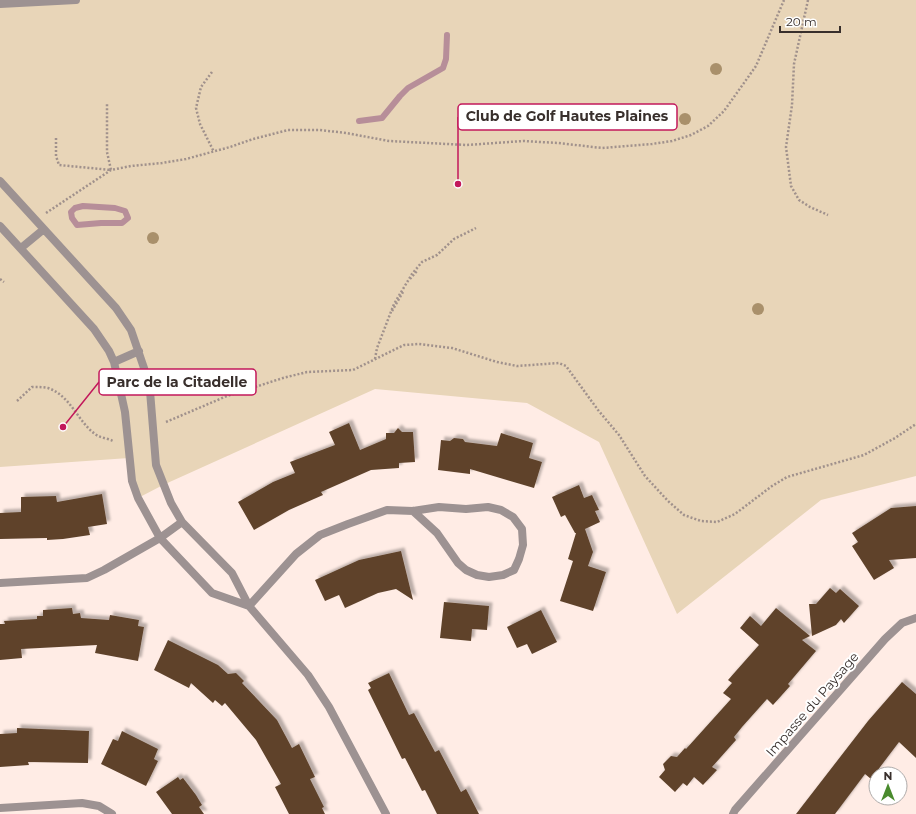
<svg xmlns="http://www.w3.org/2000/svg" width="916" height="814" font-family="Montserrat,sans-serif">
  <style>
    .green { fill: #e8d5b8 }
    .lines { fill: none; stroke-linecap: round; stroke-linejoin: round }
    .stream { stroke: #b78e99; stroke-width: 6 }
    .building { fill: #5e432c; filter: url(#shadow) }
    .path { stroke: #a0918c; stroke-width: 2.5; stroke-dasharray: 2 2; stroke-linecap: butt }
    .lane { stroke: #9d9292; stroke-width: 8 }
    .street { stroke: #9d9292; stroke-width: 8 }
    .tree { fill: #a9906b }
    .labels { text-anchor: middle; stroke-width: 4; stroke-linejoin: round; paint-order: stroke }
    .street-label { font-size: 13px; fill: #382f2c; stroke: #fff }
    .leader { fill: none; stroke: #c2185b; stroke-width: 1.5 }
    .callout-dot { fill: #c2185b; stroke: #fff; stroke-width: 1.5 }
    .callout { fill: #fff; stroke: #c2185b; stroke-width: 1.5 }
    .callout-label { font-size: 14px; text-anchor: middle; font-weight: bold; fill: #382f2c }
  </style>
  <defs>
    <filter id="shadow"><feDropShadow dx="3.5" dy="-3.5" stdDeviation="1" flood-color="#0004"/></filter>
  </defs>
  <rect width="100%" height="100%" fill="#ffece5"/>
  <path class="green" d="M 0,0 L 916,0 L 916,476 L 821,500 L 677,614 L 599,442 L 527,403 L 375,389 L 163,485 L 138,498 L 129,458 L 0,467 Z"/>
  <g class="lines">
    <path class="stream" d="M 359,121 L 382,118 L 400,96 L 408,88 L 443,68 L 446,59 L 447,35
      M 83,206 L 115,208 L 125,211 L 128,218 L 122,223 L 101,223 L 77,225 L 72,218 L 71,212 L 75,208 Z"/>
  </g>
  <path class="building" d="M 349,423 L 360,450 L 386,439 L 386,433 L 394,433 L 398,428 L 402,432 L 413,432 L 415,462 L 399,463 L 399,468 L 371,470 L 321,492 L 323,495 L 289,510 L 254,530 L 238,502 L 273,482 L 295,473 L 290,462 L 335,445 L 329,432 Z
    M 501,433 L 533,443 L 529,458 L 542,462 L 534,488 L 470,469 L 470,474 L 438,470 L 441,440 L 450,441 L 454,438 L 463,439 L 465,442 L 497,446 Z
    M 579,485 L 584,498 L 592,495 L 599,510 L 595,511 L 600,522 L 585,529 L 593,552 L 588,566 L 606,572 L 593,611 L 560,601 L 573,561 L 568,559 L 576,533 L 575,533 L 565,515 L 561,517 L 552,497 Z
    M 102,494 L 107,524 L 88,527 L 90,535 L 63,539 L 47,540 L 47,538 L 0,539 L 0,513 L 21,512 L 21,497 L 56,496 L 57,502 Z
    M 916,506 L 916,558 L 889,560 L 894,568 L 874,580 L 852,546 L 858,542 L 852,533 L 891,508 Z
    M 401,551 L 413,600 L 396,589 L 378,593 L 345,608 L 339,595 L 325,601 L 315,580 L 359,560 Z
    M 830,588 L 836,593 L 840,589 L 859,606 L 844,623 L 841,619 L 836,625 L 812,636 L 809,604 L 816,604 Z
    M 444,602 L 489,606 L 487,630 L 472,629 L 471,641 L 440,638 Z
    M 72,608 L 73,614 L 80,613 L 81,618 L 109,620 L 110,615 L 139,620 L 138,626 L 144,627 L 138,661 L 95,653 L 97,645 L 21,649 L 22,658 L 0,660 L 0,624 L 5,624 L 4,621 L 37,619 L 37,616 L 43,616 L 43,610 Z
    M 776,608 L 810,636 L 802,640 L 816,651 L 788,684 L 790,686 L 773,705 L 767,699 L 742,727 L 734,737 L 736,740 L 712,767 L 717,770 L 703,785 L 694,777 L 687,786 L 683,783 L 675,792 L 659,777 L 665,770 L 663,764 L 671,756 L 677,757 L 685,748 L 686,749 L 731,699 L 723,693 L 732,683 L 728,680 L 759,645 L 740,628 L 750,616 L 761,626 Z
    M 541,610 L 557,642 L 532,654 L 527,644 L 517,648 L 507,627 Z
    M 168,640 L 218,665 L 228,674 L 236,673 L 244,681 L 242,683 L 277,720 L 292,748 L 299,744 L 315,777 L 310,779 L 324,807 L 322,808 L 325,814 L 289,814 L 275,787 L 281,784 L 256,740 L 225,703 L 222,706 L 215,700 L 213,703 L 191,683 L 189,688 L 154,670 Z
    M 389,673 L 409,715 L 414,713 L 435,752 L 439,750 L 461,792 L 466,789 L 479,814 L 437,814 L 425,790 L 422,791 L 405,758 L 402,759 L 368,690 L 371,688 L 368,683 Z
    M 902,682 L 916,694 L 916,758 L 899,742 L 871,779 L 865,774 L 835,814 L 796,814 L 868,721 Z
    M 17,728 L 89,731 L 88,763 L 28,762 L 29,765 L 0,767 L 0,734 L 17,733 Z
    M 122,731 L 158,749 L 154,759 L 158,761 L 146,786 L 101,764 L 113,739 L 118,741 Z
    M 178,777 L 180,780 L 183,778 L 196,795 L 202,805 L 199,807 L 204,814 L 172,814 L 156,792 Z"/>
  <g class="lines">
    <path class="path" d="M 808,0 L 794,64 L 792,105 L 786,147 L 791,186 L 799,200 L 810,207 L 828,215
      M 212,72 L 201,87 L 196,108 L 200,124 L 214,152
      M 56,138 L 56,156 L 59,165 L 111,170 L 107,152 L 107,104
      M 46,213 L 111,170 L 131,166 L 162,163 L 186,159 L 230,147 L 253,139 L 288,130 L 320,130 L 346,133 L 389,141 L 467,145 L 523,141 L 558,143 L 602,148 L 652,144 L 672,141 L 691,135 L 708,126 L 724,111 L 756,66 L 784,0
      M 0,279 L 4,282
      M 410,279 L 417,271
      M 392,311 L 403,292
      M 375,359 L 377,348 L 394,304 L 412,274 L 422,262 L 437,255 L 454,239 L 476,228
      M 17,401 L 32,387 C 38,387 43,387 48,388 C 72,396 78,424 98,436 C 103,438 109,439 113,441
      M 166,422 L 227,396 L 283,378 L 307,372 L 353,370 L 404,345 L 419,344 L 452,348 L 497,362 L 517,366 L 559,363 L 566,366 L 598,410 L 619,435 L 645,476 L 668,501 L 684,515 L 701,521 L 717,522 L 735,514 L 772,486 L 787,477 L 864,455 L 895,438 L 916,424"/>
    <path class="lane" d="M 0,4 L 76,0"/>
    <path class="street" d="M 0,181 L 116,308 L 131,330 L 144,368 L 150,391 L 156,465 L 171,503 L 182,522 L 232,573 L 249,606 L 308,675 L 329,707 L 386,814
      M 0,226 L 94,329 L 109,351 L 114,362 L 125,412 L 132,481 L 138,498 L 160,538 L 212,593 L 249,606
      M 21,248 L 44,229
      M 114,362 L 139,351
      M 0,583 L 87,578 L 104,570 L 160,538 L 182,522
      M 249,606 L 296,554 L 320,535 L 348,524 L 387,510 L 413,511 L 439,507 L 466,509 L 488,507 L 501,510 L 513,517 L 522,529 L 523,545 L 519,559 L 514,570 L 503,575 L 489,577 L 477,575 L 466,570 L 458,563 L 437,533 L 413,511
      M 0,808 L 82,803 L 99,806 L 112,814
      M 733,814 L 735,810 L 885,639 L 902,623 L 916,618"/>
  </g>
  <g class="tree">
    <circle cx="716" cy="69" r="6"/>
    <circle cx="685" cy="119" r="6"/>
    <circle cx="153" cy="238" r="6"/>
    <circle cx="758" cy="309" r="6"/>
  </g>
  <g class="labels">
    <g class="street-label">
      <text transform="translate(812 704) rotate(-49)" y="5">Impasse du Paysage</text>
    </g>
  </g>
  <path class="leader" d="M458 184L458 117M63 427L99 382"/>
  <g class="callout-dot">
    <circle cx="458" cy="184" r="4"/>
    <circle cx="63" cy="427" r="4"/>
  </g>
  <g class="callout">
    <rect x="458" y="104" width="219" height="26" rx="4"/>
    <rect x="99" y="369" width="157" height="26" rx="4"/>
  </g>
  <g class="callout-label">
    <text x="567" y="121">Club de Golf Hautes Plaines</text>
    <text x="177" y="387">Parc de la Citadelle</text>
  </g>
  <g transform="translate(888 786)"><circle r="19" fill="#ffffff" stroke="#afacab"/>
  <path d="M0-3L7 15L0 10L-7 15Z" fill="#4a8b2e"/>
  <text y="-6" font-size="11" font-weight="bold" text-anchor="middle" fill="#382f2c">N</text>
  </g>
  <path d="M780 26v6h60v-6" fill="none" stroke="#382f2c" stroke-width="2"/>
  <text x="786" y="26" font-size="12" fill="#382f2c" stroke="#ffffff" stroke-width="3" paint-order="stroke">20 m</text>
</svg>
